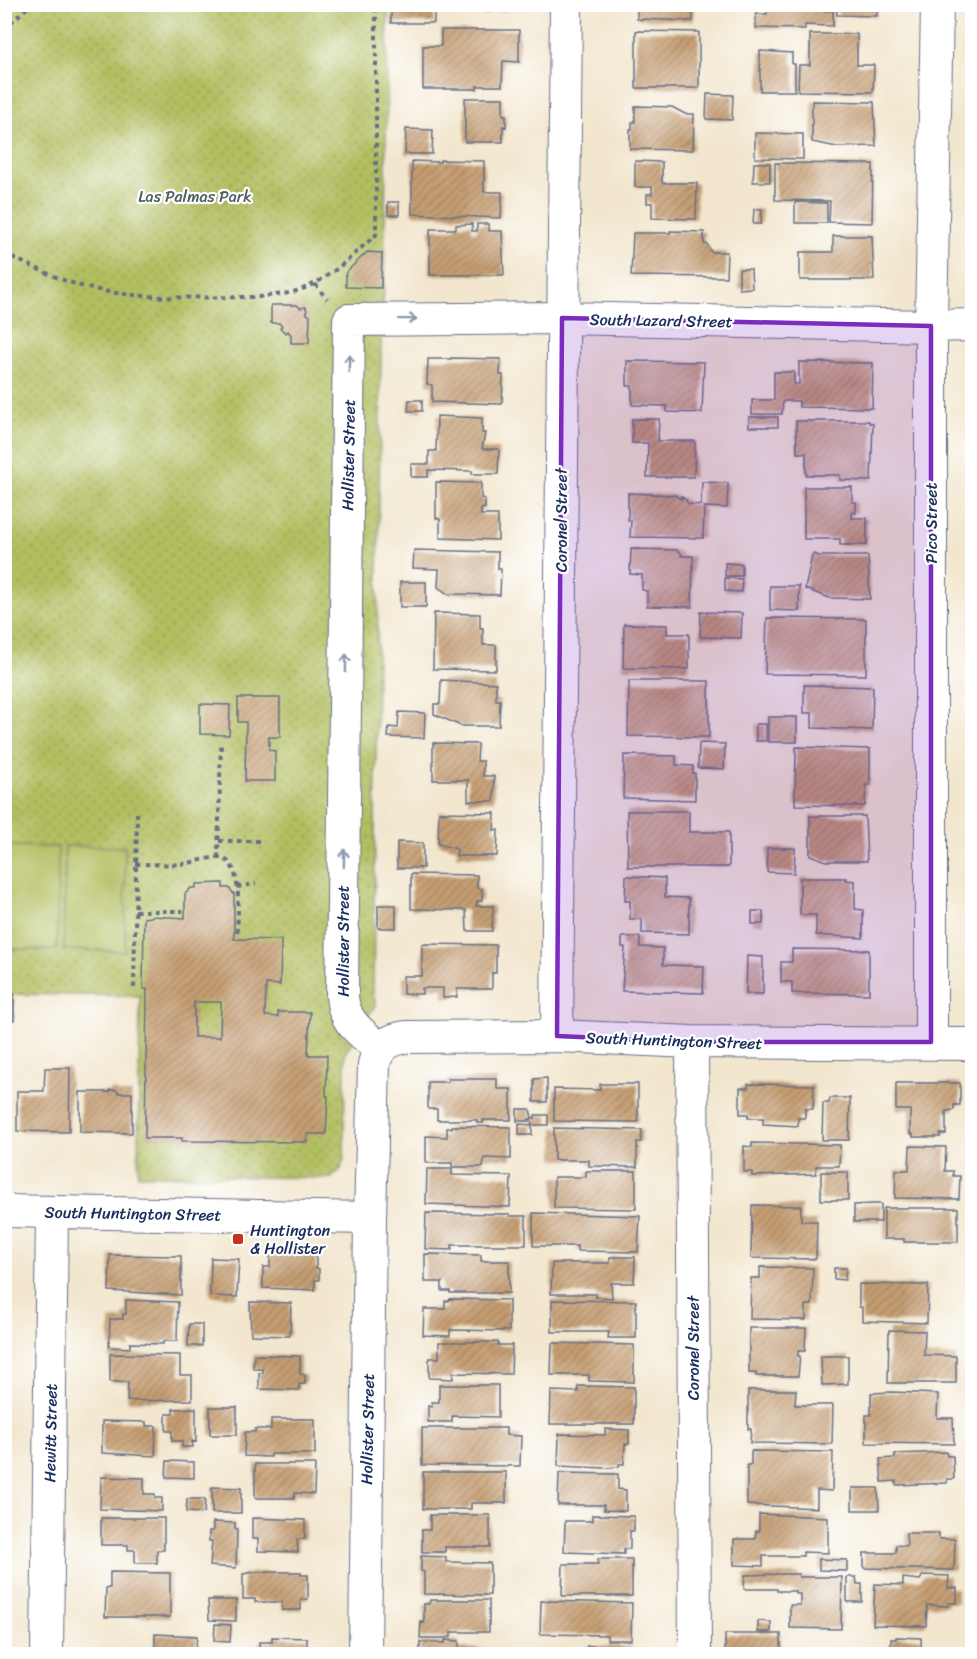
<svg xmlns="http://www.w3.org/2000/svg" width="977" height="1659" font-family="Sriracha,sans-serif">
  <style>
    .grass { fill: url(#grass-dots); stroke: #67765f; stroke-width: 1.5 }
    .garden { fill: #b3be60; stroke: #67765f; stroke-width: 1.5 }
    .building { fill: url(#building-hatch); fill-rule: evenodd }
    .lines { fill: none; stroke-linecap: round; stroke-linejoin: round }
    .minor-casing { stroke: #666f85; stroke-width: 34 }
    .path { stroke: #666f85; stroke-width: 4; stroke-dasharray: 4.5 4.5; stroke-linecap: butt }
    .minor { stroke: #fff; stroke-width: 32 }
    .oneway { stroke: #8d97ae }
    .marked { fill: #7b2cbf; fill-opacity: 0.2; stroke: #7b2cbf; stroke-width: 4.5; stroke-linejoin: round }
    .poi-dot { fill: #c8321e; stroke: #fff; stroke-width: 2 }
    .labels { text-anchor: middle; stroke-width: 4.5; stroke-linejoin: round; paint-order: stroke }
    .park-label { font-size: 16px; fill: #50615f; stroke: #fff }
    .street-label { font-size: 16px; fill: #1b2f5e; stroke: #fff }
    .poi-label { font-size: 16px; fill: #1b2f5e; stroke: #fff; text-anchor: start }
  </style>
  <defs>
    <pattern id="grass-dots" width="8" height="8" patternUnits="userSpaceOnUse" patternTransform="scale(1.5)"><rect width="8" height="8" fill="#b3be60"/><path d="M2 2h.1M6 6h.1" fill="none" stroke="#919b52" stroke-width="1.8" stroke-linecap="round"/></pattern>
    <pattern id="building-hatch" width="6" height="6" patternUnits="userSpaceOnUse" patternTransform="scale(1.5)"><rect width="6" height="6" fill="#c69e72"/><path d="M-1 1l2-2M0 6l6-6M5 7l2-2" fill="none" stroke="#a08161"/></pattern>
  </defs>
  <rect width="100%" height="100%" fill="#fff"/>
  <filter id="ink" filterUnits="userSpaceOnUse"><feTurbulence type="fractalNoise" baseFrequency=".0167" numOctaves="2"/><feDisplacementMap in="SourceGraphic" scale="12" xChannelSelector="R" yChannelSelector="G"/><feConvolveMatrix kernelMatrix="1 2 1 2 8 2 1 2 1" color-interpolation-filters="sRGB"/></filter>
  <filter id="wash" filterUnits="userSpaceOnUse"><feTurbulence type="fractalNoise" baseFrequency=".008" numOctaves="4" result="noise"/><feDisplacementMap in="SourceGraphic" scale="24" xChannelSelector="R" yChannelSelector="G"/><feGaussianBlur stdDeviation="1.35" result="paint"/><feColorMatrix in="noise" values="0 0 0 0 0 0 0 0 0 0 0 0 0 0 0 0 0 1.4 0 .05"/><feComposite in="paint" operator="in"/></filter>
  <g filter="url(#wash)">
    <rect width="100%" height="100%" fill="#f2e6ce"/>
    <path class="grass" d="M 16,4 L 388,5 L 384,288 L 381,344 L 373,998 L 375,999 L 375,1005 L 345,1053 L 344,1158 L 341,1169 L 331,1178 L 138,1175 L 140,996 L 5,994 L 5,15 Z"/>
    <path class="garden" d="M 5,846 L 58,847 L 57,950 L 5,949 Z
      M 65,846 L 125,847 L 125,951 L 64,950 Z"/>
    <g id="blocks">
      <path class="building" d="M 391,4 L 434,4 L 434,23 L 391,23 Z
        M 457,4 L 508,4 L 508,11 L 467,11 L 467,9 L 457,9 Z
        M 637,4 L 694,4 L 693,21 L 637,19 Z
        M 767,4 L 805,4 L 805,10 L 833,11 L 833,26 L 805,25 L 805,29 L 756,28 L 756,14 L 767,14 Z
        M 837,4 L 877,4 L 877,16 L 837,15 Z
        M 441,30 L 519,30 L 519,62 L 503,61 L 502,86 L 477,86 L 477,89 L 423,89 L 423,46 L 441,46 Z
        M 636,31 L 699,32 L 699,88 L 636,88 Z
        M 810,34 L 857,34 L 857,65 L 874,65 L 873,92 L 798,91 L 799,65 L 810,65 Z
        M 760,51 L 792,53 L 792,64 L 795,64 L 795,91 L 760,91 Z
        M 707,94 L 733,95 L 732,120 L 706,119 Z
        M 465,98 L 503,98 L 503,115 L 506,115 L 506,127 L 503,126 L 503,142 L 465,142 Z
        M 812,101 L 874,102 L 876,146 L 837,147 L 812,142 Z
        M 635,106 L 672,107 L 685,114 L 694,114 L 693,150 L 630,149 L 630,129 L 632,129 L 632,122 L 635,122 Z
        M 406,129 L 433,130 L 432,154 L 405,154 Z
        M 755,133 L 803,134 L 803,159 L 755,158 Z
        M 440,160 L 484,161 L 484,192 L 502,192 L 501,218 L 412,214 L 412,161 L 440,162 Z
        M 635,161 L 662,162 L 662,183 L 697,183 L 696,219 L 652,218 L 652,203 L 647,203 L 647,194 L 652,194 L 652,187 L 635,187 Z
        M 754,163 L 770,163 L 770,182 L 753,182 Z
        M 775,163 L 873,164 L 872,223 L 829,222 L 830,201 L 775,200 Z
        M 388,202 L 399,202 L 399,215 L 388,215 Z
        M 795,202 L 827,203 L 827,223 L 795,223 Z
        M 754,209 L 762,209 L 761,224 L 753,224 Z
        M 472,224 L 472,231 L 477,231 L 477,224 L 489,224 L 489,231 L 502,231 L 504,275 L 430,275 L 430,229 L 456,229 L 456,225 Z
        M 670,231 L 704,232 L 704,244 L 707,244 L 711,252 L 727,252 L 726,277 L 631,276 L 633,233 L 670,233 Z
        M 833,236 L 872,236 L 874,280 L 800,280 L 800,252 L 833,252 Z
        M 367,252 L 382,253 L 381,288 L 346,287 L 346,272 Z
        M 739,269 L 751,269 L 752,288 L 739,289 Z
        M 271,305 L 297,305 L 300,308 L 306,307 L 307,314 L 310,316 L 309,343 L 291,343 L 291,335 L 288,331 L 286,333 L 280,328 L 282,326 L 279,323 L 271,323 Z
        M 451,358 L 501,359 L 500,375 L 503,375 L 502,404 L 432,402 L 432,385 L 427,384 L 428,359 L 451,359 Z
        M 627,361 L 704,362 L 702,413 L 667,412 L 667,406 L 632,405 L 632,386 L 627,386 Z
        M 799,362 L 873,363 L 872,408 L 799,407 L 799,401 L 783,401 L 782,414 L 752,414 L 752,400 L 774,400 L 774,372 L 794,372 L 794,384 L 799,384 Z
        M 409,400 L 422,400 L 422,411 L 408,411 Z
        M 437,416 L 482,418 L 482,433 L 485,433 L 482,449 L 499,449 L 498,474 L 472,474 L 472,471 L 428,470 L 428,477 L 411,477 L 411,464 L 429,464 L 429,451 L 436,451 Z
        M 749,417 L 778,417 L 778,427 L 749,427 Z
        M 632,419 L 659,419 L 658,441 L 695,441 L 694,477 L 647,477 L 648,443 L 632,443 Z
        M 796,421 L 869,421 L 869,423 L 873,423 L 871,481 L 840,480 L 840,475 L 806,475 L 806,453 L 797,453 Z
        M 436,482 L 481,483 L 481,498 L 485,499 L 485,508 L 481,509 L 481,515 L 498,515 L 498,540 L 440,538 L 440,519 L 436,518 Z
        M 702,482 L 728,483 L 727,508 L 704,507 L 703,538 L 630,537 L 631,520 L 628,520 L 628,493 L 674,495 L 681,499 L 681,496 L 686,500 L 688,504 L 701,505 Z
        M 804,487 L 852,487 L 852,502 L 856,502 L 856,513 L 852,512 L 852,518 L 867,518 L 867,545 L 840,545 L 840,539 L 804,539 Z
        M 631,549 L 677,550 L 682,554 L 681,556 L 693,556 L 692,607 L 647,606 L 647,591 L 642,590 L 642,575 L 630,574 Z
        M 414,550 L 498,552 L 498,569 L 501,569 L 500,595 L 448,594 L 438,587 L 439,569 L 413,568 Z
        M 814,554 L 819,556 L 868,556 L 870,599 L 830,598 L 805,589 L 812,556 Z
        M 725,563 L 742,564 L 742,576 L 725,576 Z
        M 725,578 L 742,579 L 741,592 L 725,591 Z
        M 400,582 L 426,582 L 426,607 L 400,607 Z
        M 770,586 L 799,586 L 799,611 L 770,610 Z
        M 701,612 L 742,613 L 741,638 L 700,637 Z
        M 434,613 L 480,614 L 480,628 L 483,628 L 483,645 L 496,645 L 496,670 L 433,669 Z
        M 767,618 L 866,619 L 866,675 L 765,674 Z
        M 624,624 L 667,625 L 667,634 L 689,634 L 689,669 L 623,668 Z
        M 441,680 L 496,683 L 496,700 L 500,700 L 499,726 L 461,726 L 434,714 L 434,704 L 440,704 Z
        M 629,681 L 709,681 L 709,737 L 628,736 Z
        M 804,685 L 873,687 L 872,730 L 812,728 L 812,713 L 804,713 Z
        M 238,698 L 280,698 L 280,737 L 269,737 L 269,750 L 275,751 L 275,781 L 245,781 L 246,722 L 238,722 Z
        M 200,704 L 230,705 L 229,735 L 200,734 Z
        M 399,712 L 425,713 L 424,738 L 388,737 L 389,727 L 398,728 Z
        M 768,717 L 797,717 L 797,742 L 768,742 Z
        M 756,724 L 766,724 L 766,741 L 756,741 Z
        M 433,743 L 478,744 L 477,761 L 483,761 L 483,776 L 494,776 L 494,801 L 468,801 L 468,780 L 433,780 Z
        M 699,743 L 725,744 L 724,769 L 698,768 Z
        M 796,747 L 870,749 L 870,785 L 866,785 L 865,806 L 795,805 Z
        M 624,755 L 676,756 L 676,765 L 693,766 L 693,773 L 695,773 L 695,800 L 623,798 Z
        M 627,811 L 689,811 L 689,832 L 729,832 L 729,867 L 628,867 Z
        M 439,812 L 495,813 L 494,830 L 498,830 L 497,856 L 456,856 L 457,849 L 438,844 Z
        M 810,816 L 865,816 L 867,861 L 826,861 L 810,855 Z
        M 397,842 L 423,843 L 423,868 L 397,868 Z
        M 767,848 L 795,848 L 794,873 L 767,872 Z
        M 411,874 L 477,875 L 477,888 L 482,889 L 482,901 L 477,901 L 476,906 L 493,906 L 492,931 L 467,931 L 466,910 L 411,909 Z
        M 626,876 L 665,878 L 665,897 L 689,898 L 689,934 L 642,933 L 642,919 L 630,919 L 630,901 L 625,901 Z
        M 800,878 L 847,878 L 846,880 L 855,881 L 855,909 L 863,910 L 863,938 L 816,935 L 816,915 L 800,915 Z
        M 223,883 L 223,888 L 229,888 L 234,894 L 234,939 L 281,940 L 280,985 L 266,984 L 265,1016 L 278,1017 L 278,1012 L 310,1012 L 308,1055 L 327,1055 L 326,1096 L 328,1096 L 326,1134 L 307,1134 L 307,1142 L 182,1141 L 182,1138 L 145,1138 L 147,989 L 143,989 L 144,918 L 151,917 L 152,916 L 185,918 L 185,894 L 191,888 L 196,888 L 196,884 ZM 194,1002 L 221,1002 L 220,1037 L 194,1037 Z
        M 378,905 L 396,905 L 396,928 L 378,928 Z
        M 752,911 L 763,911 L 763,924 L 752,924 Z
        M 622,937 L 640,937 L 640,947 L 663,948 L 663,965 L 704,966 L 703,993 L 622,991 L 625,947 L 622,947 Z
        M 422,944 L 496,945 L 496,973 L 492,973 L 492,989 L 457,989 L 457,997 L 443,998 L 443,988 L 422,988 L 422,994 L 403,994 L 403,976 L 422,976 Z
        M 792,949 L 869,950 L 869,994 L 792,993 L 792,982 L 781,982 L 781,962 L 792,962 Z
        M 747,956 L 763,957 L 763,994 L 746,994 Z
        M 4,994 L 14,994 L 14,1020 L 4,1020 Z
        M 45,1068 L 70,1068 L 69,1132 L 17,1131 L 17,1091 L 44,1091 Z
        M 5,1069 L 8,1069 L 6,1113 L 5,1113 Z
        M 547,1078 L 547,1102 L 534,1102 L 534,1079 Z
        M 448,1079 L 497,1079 L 497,1089 L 511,1089 L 511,1120 L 483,1120 L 483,1123 L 477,1123 L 477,1120 L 437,1120 L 437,1109 L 428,1109 L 428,1082 L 448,1082 Z
        M 896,1083 L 960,1083 L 960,1105 L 954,1105 L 954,1110 L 946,1111 L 946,1134 L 940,1134 L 940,1137 L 913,1137 L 913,1134 L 910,1134 L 910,1110 L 896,1110 Z
        M 600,1084 L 638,1084 L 638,1122 L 554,1121 L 554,1089 L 600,1090 Z
        M 748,1084 L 814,1085 L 813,1109 L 805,1109 L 805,1118 L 798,1118 L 798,1126 L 763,1124 L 763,1118 L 748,1118 L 748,1114 L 740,1114 L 740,1088 L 748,1088 Z
        M 110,1090 L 116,1090 L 119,1093 L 132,1093 L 132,1133 L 80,1132 L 80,1092 L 110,1092 Z
        M 830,1098 L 850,1098 L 849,1140 L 822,1140 L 823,1103 L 829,1103 Z
        M 517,1109 L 530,1109 L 532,1118 L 535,1118 L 535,1115 L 548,1115 L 548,1125 L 532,1125 L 532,1135 L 519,1135 L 519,1124 L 532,1125 L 531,1119 L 529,1119 L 529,1121 L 517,1121 Z
        M 452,1126 L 511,1127 L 511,1159 L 484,1158 L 483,1167 L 452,1167 L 452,1163 L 426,1163 L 426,1136 L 447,1137 L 447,1128 L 452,1128 Z
        M 554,1128 L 642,1130 L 641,1142 L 637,1142 L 637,1167 L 589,1166 L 589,1160 L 554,1160 Z
        M 752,1143 L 840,1145 L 839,1166 L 816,1166 L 816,1174 L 752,1176 L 752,1172 L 744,1172 L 744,1146 L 752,1147 Z
        M 910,1146 L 946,1147 L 945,1171 L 953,1171 L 953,1176 L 960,1176 L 959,1199 L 895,1198 L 896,1170 L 909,1170 Z
        M 427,1169 L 452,1169 L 452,1175 L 511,1176 L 510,1207 L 426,1204 Z
        M 586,1171 L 636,1171 L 636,1209 L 554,1208 L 554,1177 L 586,1177 Z
        M 821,1172 L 848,1172 L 848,1200 L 821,1200 Z
        M 874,1204 L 881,1204 L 881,1222 L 854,1222 L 854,1205 Z
        M 752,1205 L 801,1206 L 801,1221 L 817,1221 L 816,1259 L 751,1258 Z
        M 884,1208 L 958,1208 L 958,1242 L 904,1242 L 904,1239 L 884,1239 Z
        M 426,1213 L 510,1214 L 510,1216 L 526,1216 L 526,1245 L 452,1245 L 452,1250 L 425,1249 Z
        M 533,1213 L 640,1216 L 638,1252 L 577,1251 L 577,1246 L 533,1246 Z
        M 270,1252 L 316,1253 L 316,1268 L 319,1269 L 319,1280 L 315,1280 L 315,1290 L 263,1288 L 263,1267 L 270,1267 Z
        M 425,1254 L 481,1255 L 481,1261 L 509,1261 L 509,1293 L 450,1293 L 450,1291 L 442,1291 L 442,1282 L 425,1282 Z
        M 110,1255 L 181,1256 L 181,1295 L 109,1291 Z
        M 610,1257 L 635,1257 L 634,1283 L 611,1283 L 612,1298 L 596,1297 L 596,1294 L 551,1294 L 552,1263 L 610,1263 Z
        M 211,1258 L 239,1259 L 237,1297 L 210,1296 Z
        M 760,1267 L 813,1268 L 812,1305 L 806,1305 L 806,1320 L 750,1319 L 751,1278 L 760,1278 Z
        M 834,1268 L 846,1268 L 845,1280 L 834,1279 Z
        M 859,1284 L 928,1285 L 927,1323 L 862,1321 L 862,1307 L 859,1307 Z
        M 450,1299 L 509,1300 L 509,1331 L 450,1330 L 450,1336 L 423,1335 L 424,1309 L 445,1309 L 445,1301 L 449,1301 Z
        M 126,1300 L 178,1302 L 177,1341 L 163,1341 L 163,1344 L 130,1343 L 130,1348 L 109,1347 L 110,1319 L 123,1319 L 123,1314 L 126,1314 Z
        M 552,1300 L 636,1301 L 636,1338 L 608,1338 L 609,1332 L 552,1332 Z
        M 250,1302 L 291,1303 L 290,1336 L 251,1335 Z
        M 189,1324 L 202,1324 L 202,1346 L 188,1346 Z
        M 749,1328 L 806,1328 L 805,1351 L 798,1351 L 798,1356 L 800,1356 L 798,1376 L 756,1376 L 756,1373 L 749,1373 Z
        M 889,1330 L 925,1331 L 924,1355 L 956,1356 L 956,1383 L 888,1383 Z
        M 439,1342 L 498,1342 L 498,1345 L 512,1345 L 511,1374 L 453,1373 L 453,1379 L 429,1378 L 429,1358 L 439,1358 Z
        M 552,1343 L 634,1345 L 634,1382 L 589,1381 L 589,1375 L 551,1375 Z
        M 110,1354 L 180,1355 L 180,1375 L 192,1375 L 192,1400 L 127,1401 L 128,1382 L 110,1382 Z
        M 254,1355 L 300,1356 L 300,1374 L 305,1375 L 305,1384 L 299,1384 L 299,1390 L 259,1389 L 259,1373 L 263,1373 L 263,1369 L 253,1369 Z
        M 821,1356 L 848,1356 L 848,1384 L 822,1385 Z
        M 439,1385 L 498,1385 L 498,1417 L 452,1416 L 452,1422 L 428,1422 L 428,1406 L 432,1407 L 432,1402 L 439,1402 Z
        M 578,1386 L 634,1387 L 634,1424 L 550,1424 L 551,1391 L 578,1392 Z
        M 748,1390 L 796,1390 L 795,1405 L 833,1405 L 832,1444 L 750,1443 L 751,1429 L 748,1429 Z
        M 892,1392 L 938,1394 L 937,1418 L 953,1418 L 954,1444 L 866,1443 L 866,1415 L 871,1415 L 871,1393 Z
        M 210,1407 L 237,1407 L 237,1435 L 210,1435 Z
        M 196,1408 L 196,1442 L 192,1441 L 193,1447 L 182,1447 L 182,1441 L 172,1441 L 172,1431 L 166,1431 L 166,1414 L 173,1414 L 173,1409 Z
        M 271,1419 L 315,1419 L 315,1454 L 271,1454 L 271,1457 L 244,1456 L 245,1432 L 255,1432 L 255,1429 L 271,1429 Z
        M 102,1421 L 146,1422 L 146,1426 L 156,1426 L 155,1456 L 102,1453 Z
        M 422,1428 L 506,1428 L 506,1435 L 521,1436 L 520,1466 L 422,1465 Z
        M 605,1429 L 629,1430 L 629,1444 L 625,1444 L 624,1464 L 619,1464 L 619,1467 L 604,1468 L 558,1466 L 559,1434 L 605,1435 Z
        M 751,1451 L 833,1452 L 832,1491 L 817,1490 L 817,1508 L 747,1505 L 747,1465 L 751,1465 Z
        M 946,1452 L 947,1456 L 953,1456 L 954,1479 L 947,1479 L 947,1483 L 896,1485 L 896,1481 L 882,1482 L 880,1459 L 895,1458 L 895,1454 Z
        M 167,1461 L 194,1462 L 194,1478 L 166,1477 Z
        M 255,1464 L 315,1464 L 314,1494 L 295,1493 L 294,1498 L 255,1498 Z
        M 423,1472 L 506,1472 L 506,1503 L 471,1503 L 471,1509 L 423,1509 Z
        M 559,1473 L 618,1474 L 618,1489 L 626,1490 L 626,1511 L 604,1510 L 604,1505 L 558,1505 Z
        M 101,1477 L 144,1478 L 144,1494 L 155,1494 L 155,1498 L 162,1498 L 162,1511 L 100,1509 Z
        M 212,1487 L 241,1488 L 241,1513 L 212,1513 Z
        M 852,1488 L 878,1488 L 879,1510 L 852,1510 Z
        M 187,1499 L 205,1499 L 204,1513 L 186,1512 Z
        M 759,1514 L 828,1517 L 828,1553 L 803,1552 L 803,1556 L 763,1556 L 763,1566 L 734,1565 L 734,1539 L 755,1539 L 756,1531 L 759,1531 Z
        M 430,1515 L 490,1515 L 490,1547 L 445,1547 L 445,1552 L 422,1552 L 422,1530 L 430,1530 Z
        M 592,1515 L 634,1516 L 634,1531 L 630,1531 L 630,1549 L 624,1549 L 624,1554 L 564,1552 L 565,1521 L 592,1521 Z
        M 101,1518 L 164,1518 L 164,1550 L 157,1550 L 157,1563 L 135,1563 L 135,1550 L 128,1550 L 128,1545 L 101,1545 Z
        M 252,1518 L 305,1520 L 305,1539 L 297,1539 L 298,1552 L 258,1551 L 258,1539 L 252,1539 Z
        M 213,1522 L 235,1523 L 235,1529 L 237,1529 L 236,1568 L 210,1566 L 212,1541 L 209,1541 L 209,1531 L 213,1531 Z
        M 906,1533 L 939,1533 L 939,1539 L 955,1539 L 954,1570 L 864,1568 L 864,1553 L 896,1553 L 896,1545 L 907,1546 Z
        M 421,1556 L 446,1557 L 446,1562 L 490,1563 L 490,1595 L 424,1594 L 424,1572 L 421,1571 Z
        M 598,1559 L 632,1559 L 632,1596 L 562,1596 L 563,1564 L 598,1564 Z
        M 819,1559 L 847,1560 L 847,1571 L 819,1570 Z
        M 110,1572 L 170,1573 L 170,1617 L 105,1617 L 106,1588 L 110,1588 Z
        M 255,1572 L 301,1572 L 301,1575 L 308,1575 L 308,1599 L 301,1599 L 301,1610 L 282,1610 L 282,1602 L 255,1602 L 255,1599 L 243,1599 L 243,1574 Z
        M 781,1574 L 799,1574 L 799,1577 L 842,1577 L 841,1629 L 790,1628 L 790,1605 L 800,1605 L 800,1594 L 795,1594 L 795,1591 L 777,1591 L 777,1589 L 744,1589 L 745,1575 Z
        M 923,1575 L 949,1576 L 948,1588 L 957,1588 L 957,1603 L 948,1603 L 948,1606 L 927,1605 L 926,1626 L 873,1625 L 875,1584 L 903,1585 L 903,1578 L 920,1580 Z
        M 847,1577 L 856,1577 L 857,1584 L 862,1584 L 862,1602 L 847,1602 Z
        M 208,1600 L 236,1600 L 236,1621 L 209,1620 Z
        M 430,1600 L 489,1600 L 489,1632 L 451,1632 L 451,1637 L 445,1638 L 420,1638 L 421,1622 L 424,1623 L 424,1604 L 429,1604 Z
        M 541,1601 L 632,1603 L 631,1640 L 607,1640 L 607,1635 L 540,1634 Z
        M 758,1621 L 771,1622 L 771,1632 L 758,1632 Z
        M 215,1624 L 231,1625 L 230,1642 L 214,1641 Z
        M 155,1634 L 197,1636 L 195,1654 L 140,1654 L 140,1652 L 146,1652 L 146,1649 L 155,1650 Z
        M 725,1634 L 781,1634 L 781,1654 L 725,1654 Z
        M 272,1637 L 307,1638 L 307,1654 L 232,1654 L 233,1650 L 259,1651 L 259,1642 L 272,1642 Z
        M 896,1637 L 921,1638 L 921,1654 L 891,1654 L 891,1639 L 896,1639 Z
        M 445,1640 L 459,1641 L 459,1648 L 488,1649 L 488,1654 L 420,1654 L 420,1642 L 445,1643 Z
        M 587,1646 L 632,1647 L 632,1654 L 547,1654 L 547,1650 L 587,1650 Z
        M 852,1649 L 883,1650 L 883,1654 L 852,1654 Z
        M 934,1650 L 965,1651 L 965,1654 L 934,1654 Z"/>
    </g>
  </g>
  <g filter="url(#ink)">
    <use href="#blocks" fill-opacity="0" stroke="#666f85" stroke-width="1.5"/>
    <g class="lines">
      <g class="minor-casing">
        <path id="minor" d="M 557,1036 L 566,4
          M 692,1042 L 695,1654
          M 931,1042 L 931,326 L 937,4
          M 380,1049 C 361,1032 344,1023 342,996 L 349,320 L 562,318 L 931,326 L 972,325
          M 4,1211 L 370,1218
          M 47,1654 L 52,1212
          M 365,1654 L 370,1218 L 374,1064 C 378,1047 389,1039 407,1037 L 557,1036 L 692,1042 L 972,1044"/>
      </g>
      <path class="path" d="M 4,29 L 31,4
        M 4,254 C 31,265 58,280 85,287 C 142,301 202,297 259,297 C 275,295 291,294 305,288 C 332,277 354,253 376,235 L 376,4
        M 315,284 L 327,299
        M 219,841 L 259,841
        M 218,858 L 221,742
        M 136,864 C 151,864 167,865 182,864 C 194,863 207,857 219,858 C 245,858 237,921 237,937
        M 237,887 L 256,884
        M 135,911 L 183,911
        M 134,988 L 137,813"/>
      <use href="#minor" class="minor"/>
    </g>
    <defs><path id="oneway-shaft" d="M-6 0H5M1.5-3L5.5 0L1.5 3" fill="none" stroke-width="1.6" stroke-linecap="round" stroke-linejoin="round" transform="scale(1.5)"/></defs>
    <g class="oneway">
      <use href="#oneway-shaft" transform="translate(408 319) rotate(-1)"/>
      <use href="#oneway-shaft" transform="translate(349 363) rotate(-89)"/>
      <use href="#oneway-shaft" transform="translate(346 663) rotate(-89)"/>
      <use href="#oneway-shaft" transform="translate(344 858) rotate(-89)"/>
    </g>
  </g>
  <path class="marked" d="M 562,318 L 931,326 L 931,1042 L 692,1042 L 557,1036 Z"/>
  <rect class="poi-dot" x="232" y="1233" width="12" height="12" rx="3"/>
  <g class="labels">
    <g class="park-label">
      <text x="195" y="202">Las Palmas Park</text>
    </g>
    <g class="street-label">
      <text transform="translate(661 320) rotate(1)" y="6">South Lazard Street</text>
      <text transform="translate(348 455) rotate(-89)" y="6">Hollister Street</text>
      <text transform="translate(561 520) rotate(-90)" y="6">Coronel Street</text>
      <text transform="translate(931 523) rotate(-90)" y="6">Pico Street</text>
      <text transform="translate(343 941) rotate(-90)" y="6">Hollister Street</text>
      <text transform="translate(674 1040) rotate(2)" y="6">South Huntington Street</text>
      <text transform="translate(133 1213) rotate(1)" y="6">South Huntington Street</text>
      <text transform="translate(693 1348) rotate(-90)" y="6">Coronel Street</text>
      <text transform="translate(367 1429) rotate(-89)" y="6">Hollister Street</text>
      <text transform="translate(50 1433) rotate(-89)" y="6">Hewitt Street</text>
    </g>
    <g class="poi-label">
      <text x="250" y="1236">Huntington<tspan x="250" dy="18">&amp; Hollister</tspan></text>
    </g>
  </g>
  <rect width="977" height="1659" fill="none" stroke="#fff" stroke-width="24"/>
</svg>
